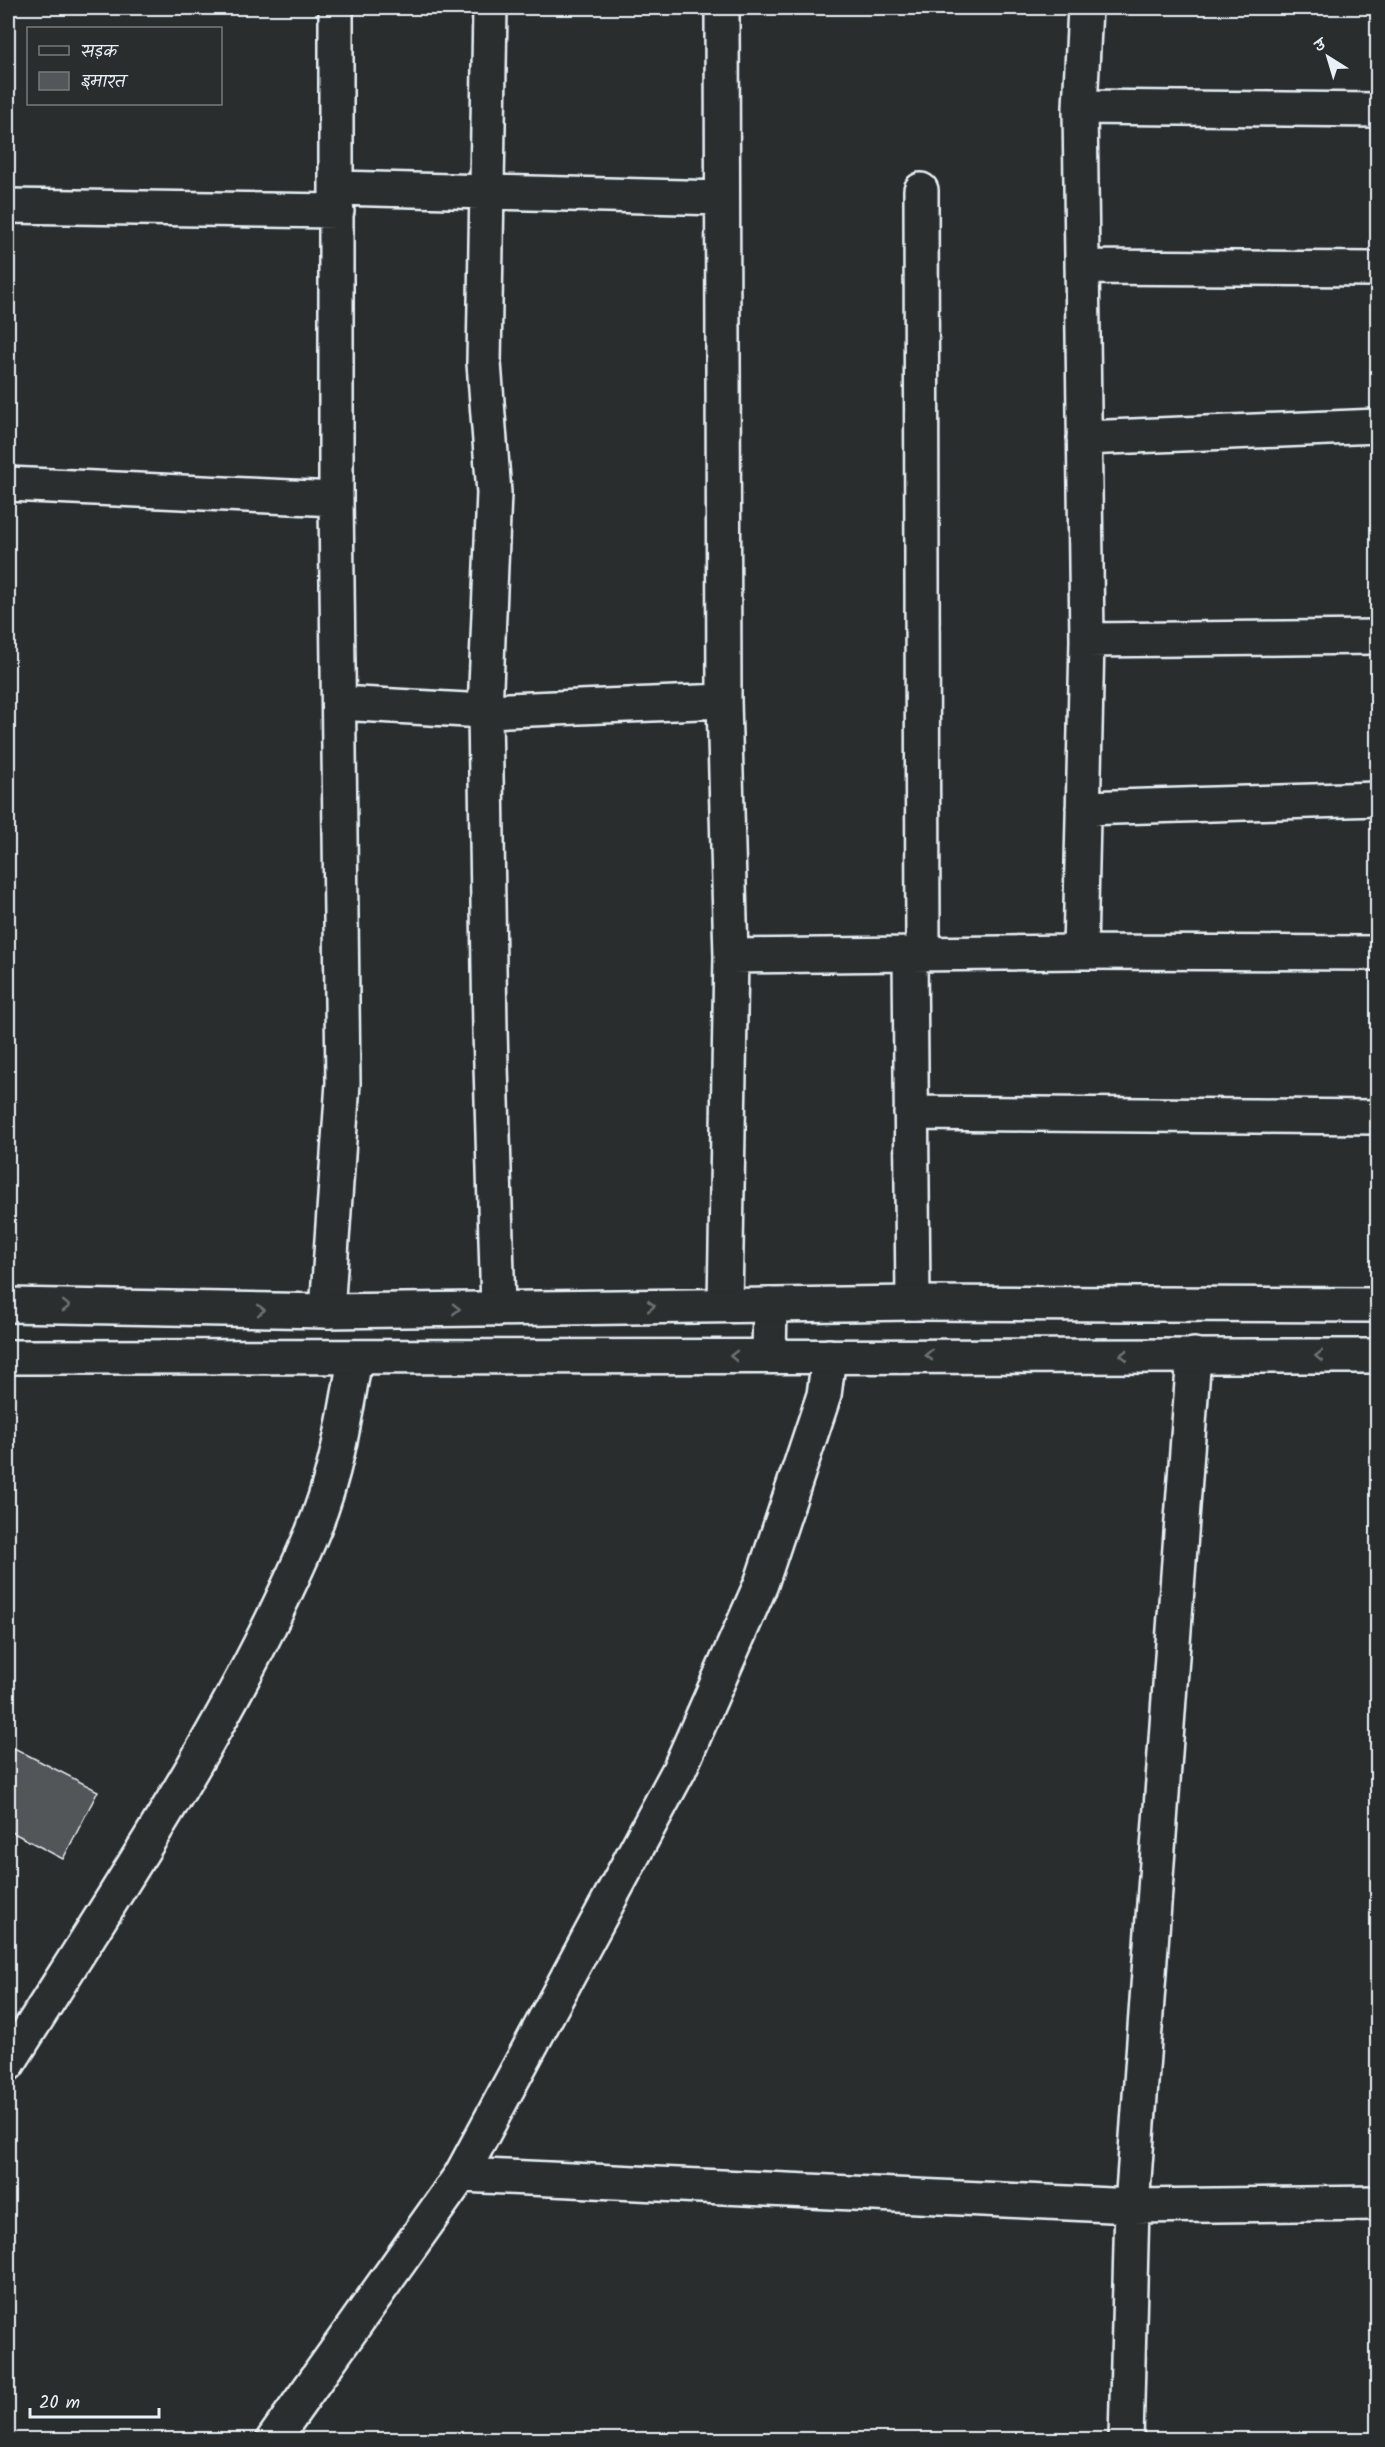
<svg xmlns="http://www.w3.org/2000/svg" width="1385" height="2447" font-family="Kalam,'Playpen Sans Deva',sans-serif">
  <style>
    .building { fill: #535759; stroke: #e8f1f8; stroke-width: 1.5 }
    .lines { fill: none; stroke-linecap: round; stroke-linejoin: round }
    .street-casing { stroke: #e8f1f8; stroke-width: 38 }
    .secondary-casing { stroke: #e8f1f8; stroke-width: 38 }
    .street { stroke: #2a2d2e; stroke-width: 33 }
    .secondary { stroke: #2a2d2e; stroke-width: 33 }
    .oneway { stroke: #6c7275 }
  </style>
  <rect width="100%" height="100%" fill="#2a2d2e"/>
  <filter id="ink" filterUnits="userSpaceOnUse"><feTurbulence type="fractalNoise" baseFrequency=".0167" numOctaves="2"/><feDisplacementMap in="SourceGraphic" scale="12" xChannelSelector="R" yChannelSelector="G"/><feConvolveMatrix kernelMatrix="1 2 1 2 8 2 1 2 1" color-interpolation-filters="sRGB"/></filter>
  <g filter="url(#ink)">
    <path class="building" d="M 8,1745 L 98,1791 L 63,1859 L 8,1830 Z"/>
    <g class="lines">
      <g class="street-casing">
        <path id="street" d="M 490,8 L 484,363 L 494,493 L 485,711 L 490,1030 L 498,1309
          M 722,8 L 724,701 L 731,956 L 725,1305
          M 1080,107 L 1378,110
          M 337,188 L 722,198
          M 921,190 L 923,954
          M 8,206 L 337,211
          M 1082,267 L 1378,269
          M 1084,438 L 1378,426
          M 8,484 L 336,499
          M 1087,640 L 1378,637
          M 339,703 L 485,711 L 724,701
          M 1083,808 L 1378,799
          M 1080,952 L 1087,640 L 1080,107 L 1085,8
          M 910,954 L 913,1303
          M 731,956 L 1080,952 L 1378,953
          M 911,1113 L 1378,1117
          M 327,1311 L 343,1083 L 336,499 L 336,8
          M 769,1356 L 770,1305
          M 8,2064 C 115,1894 231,1723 310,1538 C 335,1481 345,1419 355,1358
          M 461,2175 L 1132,2206 L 1378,2203
          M 273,2440 L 461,2175 L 679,1770 L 761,1584 L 824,1395 L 829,1356
          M 1126,2440 L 1132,2206 L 1194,1355"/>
      </g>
      <g class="secondary-casing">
        <path id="secondary" d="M 8,1305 L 327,1311 L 913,1303 L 1378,1305
          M 8,1357 L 1378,1356"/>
      </g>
      <use href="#street" class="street"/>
      <use href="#secondary" class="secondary"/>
    </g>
    <defs><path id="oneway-chevron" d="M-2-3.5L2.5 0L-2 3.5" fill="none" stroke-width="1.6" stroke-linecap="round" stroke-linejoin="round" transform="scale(1.5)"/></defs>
    <g class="oneway">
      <use href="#oneway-chevron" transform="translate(66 1306) rotate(1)"/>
      <use href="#oneway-chevron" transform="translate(651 1306) rotate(-1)"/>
      <use href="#oneway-chevron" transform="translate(456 1309) rotate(-1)"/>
      <use href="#oneway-chevron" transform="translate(261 1310) rotate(1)"/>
      <use href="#oneway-chevron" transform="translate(929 1355) rotate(180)"/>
      <use href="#oneway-chevron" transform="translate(1124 1355) rotate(180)"/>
      <use href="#oneway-chevron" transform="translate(734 1356) rotate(-180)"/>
      <use href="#oneway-chevron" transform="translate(1319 1356) rotate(-180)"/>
    </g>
  </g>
  <rect width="1385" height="2447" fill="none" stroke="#2a2d2e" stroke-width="30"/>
  <rect x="15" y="15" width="1355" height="2417" fill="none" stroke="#e8f1f8" stroke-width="2" filter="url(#ink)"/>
  <rect x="27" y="27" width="195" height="78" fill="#2a2d2e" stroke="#767b7f" stroke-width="1.5"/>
  <rect x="39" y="46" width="30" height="9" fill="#2a2d2e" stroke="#767b7f" stroke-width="1.5"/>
  <text x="81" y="57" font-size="18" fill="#e8f1f8">सड़क</text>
  <rect x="39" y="72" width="30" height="18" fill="#535759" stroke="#767b7f" stroke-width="1.5"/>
  <text x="81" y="87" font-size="18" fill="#e8f1f8">इमारत</text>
  <g transform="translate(1328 57) rotate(323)" stroke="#2a2d2e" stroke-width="4.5" paint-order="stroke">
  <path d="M0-4.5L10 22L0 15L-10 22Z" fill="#e8f1f8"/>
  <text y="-9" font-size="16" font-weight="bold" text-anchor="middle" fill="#e8f1f8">उ</text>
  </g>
  <path d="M30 2408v9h129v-9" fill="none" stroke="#e8f1f8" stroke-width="3"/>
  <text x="39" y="2408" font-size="18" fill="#e8f1f8" stroke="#2a2d2e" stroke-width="4.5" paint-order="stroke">20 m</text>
</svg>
